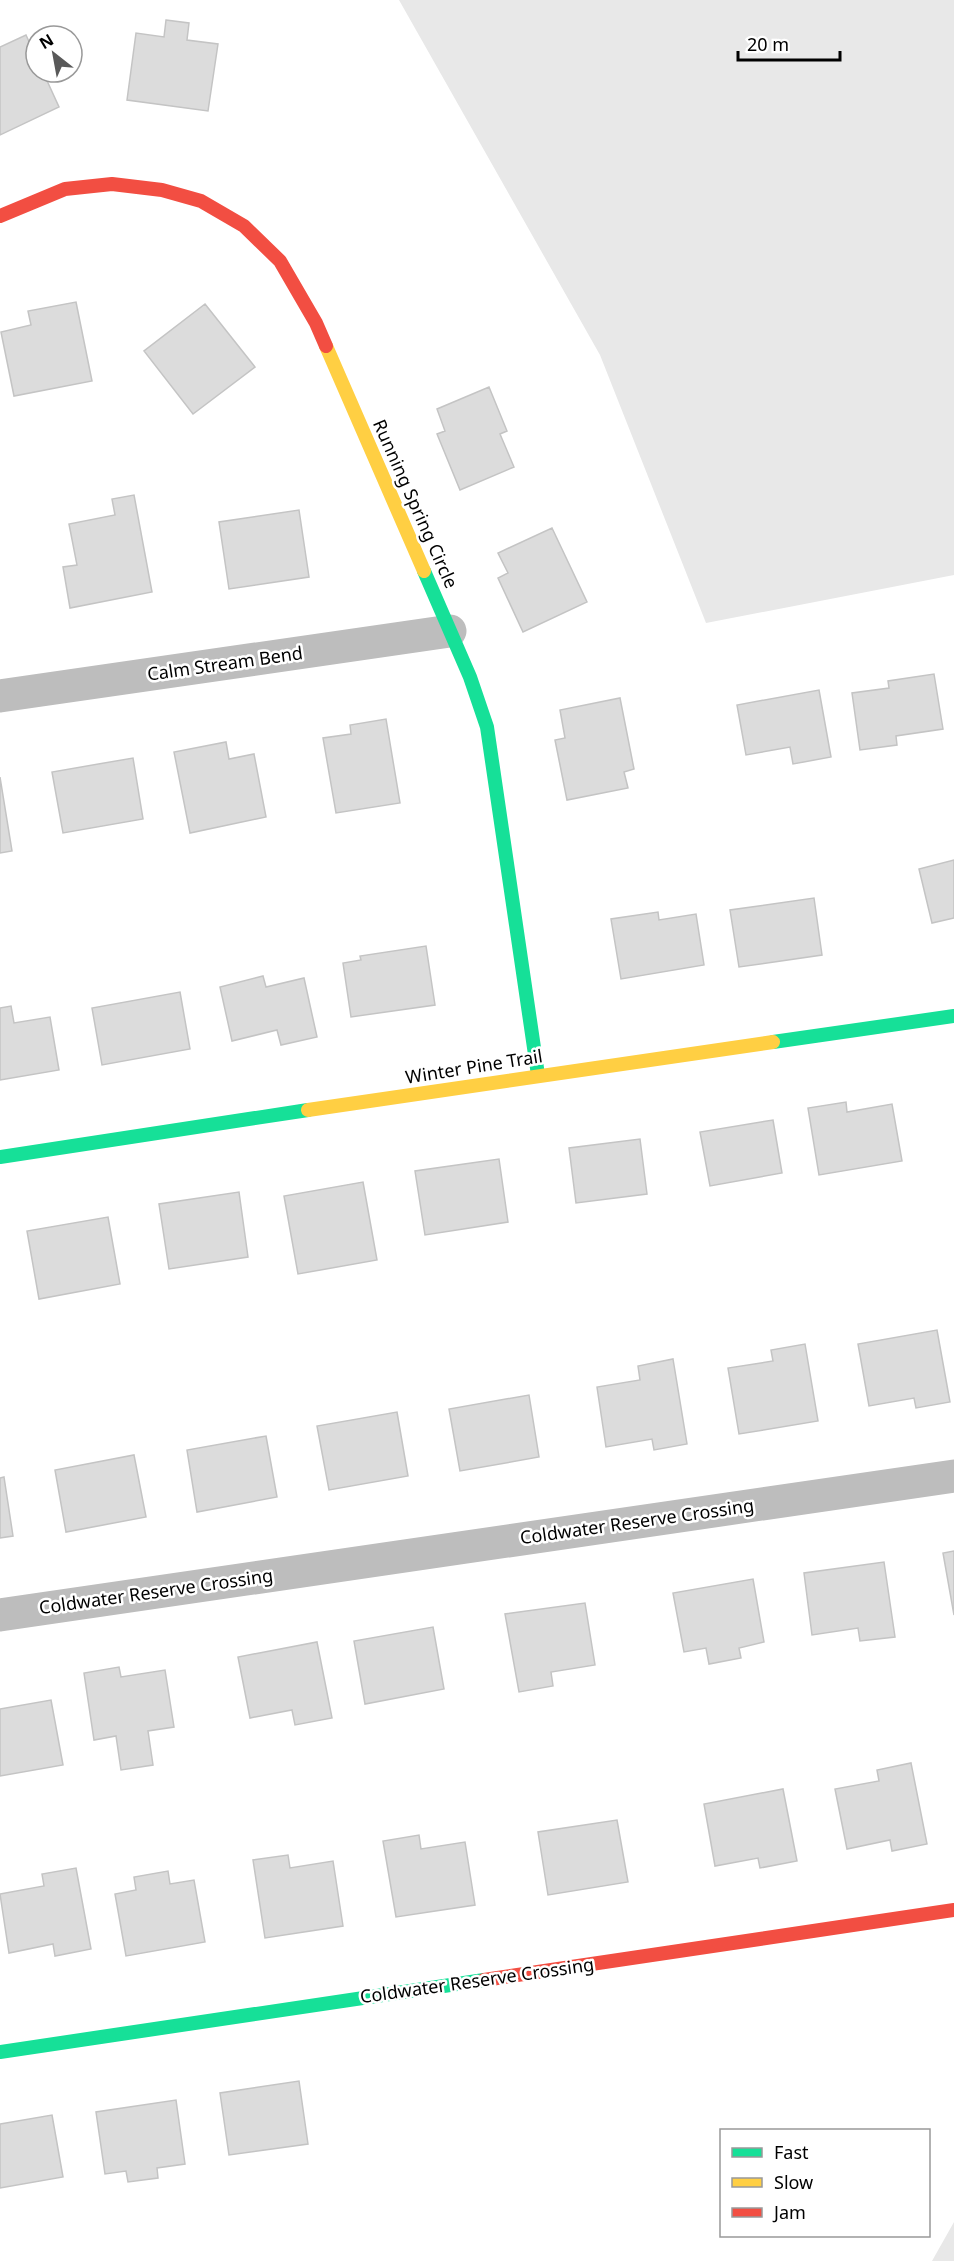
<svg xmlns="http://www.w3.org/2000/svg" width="954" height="2261" font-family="'Noto Sans',sans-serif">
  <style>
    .green { fill: #e8e8e8 }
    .building { fill: #dcdcdc; stroke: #c4c4c4; stroke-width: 1.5 }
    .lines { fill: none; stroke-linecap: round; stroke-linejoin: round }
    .street { stroke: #bdbdbd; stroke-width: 33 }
    .fast { stroke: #16e098; stroke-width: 14 }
    .slow { stroke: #ffcf43; stroke-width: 14 }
    .jam { stroke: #f24e42; stroke-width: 14 }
    .labels { text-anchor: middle; stroke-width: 5; stroke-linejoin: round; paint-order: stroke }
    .street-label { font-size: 18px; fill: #000; stroke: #fff }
  </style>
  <rect width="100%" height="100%" fill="#fff"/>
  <path class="green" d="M 399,0 L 954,0 L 954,575 L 706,623 L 600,355 Z
    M 954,2222 L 954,2261 L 932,2261 Z"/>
  <path class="building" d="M 166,20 L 189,23 L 187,40 L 218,44 L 208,111 L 127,100 L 136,33 L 164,37 Z
    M 26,35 L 36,57 L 36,72 L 43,72 L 59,107 L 0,135 L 0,47 Z
    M 76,302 L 92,381 L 14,396 L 1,332 L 31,325 L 28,311 Z
    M 205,304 L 255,367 L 193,414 L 144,351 Z
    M 489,387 L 507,431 L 500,434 L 514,467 L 460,490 L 437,434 L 445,431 L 437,409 Z
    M 134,495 L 152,592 L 70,608 L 63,567 L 77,565 L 69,524 L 115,515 L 112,499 Z
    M 299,510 L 309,577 L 229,589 L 219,522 Z
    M 552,528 L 587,602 L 523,632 L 498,578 L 508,573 L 498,553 Z
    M 934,674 L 943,729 L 896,736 L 897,745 L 860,750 L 852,693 L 889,688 L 888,681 Z
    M 819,690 L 831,757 L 793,764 L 790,747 L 746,755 L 737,705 Z
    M 620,698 L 634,769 L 624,772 L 628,788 L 567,800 L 555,740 L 565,738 L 560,710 Z
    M 386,719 L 400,803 L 336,813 L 323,738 L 351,734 L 350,725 Z
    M 226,742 L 229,759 L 254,754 L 266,817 L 190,833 L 174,752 Z
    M 133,758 L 143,819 L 63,833 L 52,772 Z
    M 0,777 L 12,851 L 0,853 Z
    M 954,860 L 954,918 L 932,923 L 919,869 Z
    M 814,898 L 822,955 L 739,967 L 730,910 Z
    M 658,912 L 659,920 L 696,914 L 704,965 L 621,979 L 611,919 Z
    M 426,946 L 435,1005 L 351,1017 L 343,963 L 361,960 L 360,956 Z
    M 263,976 L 266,987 L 304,978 L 317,1037 L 281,1045 L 277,1030 L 232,1041 L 220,987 Z
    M 180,992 L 190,1049 L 102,1065 L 92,1008 Z
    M 11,1006 L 14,1023 L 50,1017 L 59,1070 L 0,1080 L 0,1008 Z
    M 846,1102 L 847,1112 L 892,1104 L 902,1161 L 819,1175 L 808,1108 Z
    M 773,1120 L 782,1173 L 710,1186 L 700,1132 Z
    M 640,1139 L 647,1194 L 576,1203 L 569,1148 Z
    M 499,1159 L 508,1222 L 425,1235 L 415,1171 Z
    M 363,1182 L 377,1260 L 298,1274 L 284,1196 Z
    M 239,1192 L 248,1257 L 169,1269 L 159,1204 Z
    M 108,1217 L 120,1284 L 39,1299 L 27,1231 Z
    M 937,1330 L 950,1402 L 916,1408 L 914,1398 L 869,1406 L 858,1344 Z
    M 805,1344 L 818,1421 L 739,1434 L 728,1368 L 773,1361 L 771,1350 Z
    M 673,1359 L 687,1444 L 654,1450 L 652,1439 L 606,1447 L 597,1387 L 640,1380 L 638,1366 Z
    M 529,1395 L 539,1457 L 460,1471 L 449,1409 Z
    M 397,1412 L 408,1476 L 329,1490 L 317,1426 Z
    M 266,1436 L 277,1497 L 197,1512 L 187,1450 Z
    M 134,1455 L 146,1517 L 66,1532 L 55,1470 Z
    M 4,1477 L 13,1536 L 0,1538 L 0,1478 Z
    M 954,1551 L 954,1615 L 943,1553 Z
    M 884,1562 L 895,1637 L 860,1641 L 858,1628 L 812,1635 L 804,1573 Z
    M 753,1579 L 764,1642 L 739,1648 L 741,1658 L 709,1664 L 706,1648 L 684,1652 L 673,1593 Z
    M 585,1603 L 595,1665 L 551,1672 L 553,1686 L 519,1692 L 505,1614 Z
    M 433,1627 L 444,1689 L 365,1704 L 354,1641 Z
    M 317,1642 L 332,1718 L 295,1725 L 292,1710 L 250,1718 L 238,1657 Z
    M 119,1667 L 121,1677 L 165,1670 L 174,1727 L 148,1731 L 153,1765 L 121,1770 L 116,1736 L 94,1740 L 84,1673 Z
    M 51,1700 L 63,1765 L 0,1776 L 0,1709 Z
    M 911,1763 L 927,1844 L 892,1851 L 890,1840 L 847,1849 L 835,1789 L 879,1781 L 877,1770 Z
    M 783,1789 L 797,1861 L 760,1868 L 758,1858 L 715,1866 L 704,1804 Z
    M 617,1820 L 628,1882 L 548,1895 L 538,1832 Z
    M 419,1835 L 421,1849 L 465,1842 L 475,1905 L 396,1917 L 383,1841 Z
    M 288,1855 L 290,1868 L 333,1861 L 343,1926 L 265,1938 L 253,1860 Z
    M 76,1868 L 91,1949 L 55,1956 L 53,1944 L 9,1953 L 0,1894 L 44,1886 L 42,1874 Z
    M 168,1871 L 170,1884 L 194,1880 L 205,1942 L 126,1956 L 115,1894 L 136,1890 L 134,1877 Z
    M 299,2081 L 308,2144 L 229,2155 L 220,2093 Z
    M 176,2100 L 185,2164 L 157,2168 L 158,2178 L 128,2182 L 126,2171 L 105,2174 L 96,2112 Z
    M 52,2115 L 63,2177 L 0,2188 L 0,2124 Z"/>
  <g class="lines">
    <path class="street" d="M 0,696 L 450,631
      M 0,1615 L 954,1476"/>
    <path class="fast" d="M 424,571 L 470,677 L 487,727 L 538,1075
      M 773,1042 L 954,1016
      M 0,1157 L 308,1110
      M 0,2052 L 484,1980"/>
    <path class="slow" d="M 326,346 L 424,571
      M 308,1110 L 773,1042"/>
    <path class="jam" d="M 0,216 L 65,189 L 112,184 L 162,190 L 201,201 L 244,226 L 280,261 L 316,323 L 326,346
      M 484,1980 L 954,1910"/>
  </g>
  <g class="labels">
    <g class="street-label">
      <text transform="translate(415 504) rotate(66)" y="6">Running Spring Circle</text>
      <text transform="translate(225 664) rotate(-8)" y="6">Calm Stream Bend</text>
      <text transform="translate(474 1067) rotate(-9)" y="6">Winter Pine Trail</text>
      <text transform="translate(637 1522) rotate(-8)" y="6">Coldwater Reserve Crossing</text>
      <text transform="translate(156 1592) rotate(-8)" y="6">Coldwater Reserve Crossing</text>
      <text transform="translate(477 1981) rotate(-8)" y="6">Coldwater Reserve Crossing</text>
    </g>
  </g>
  <rect x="720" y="2129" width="210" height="108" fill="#ffffff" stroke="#999999" stroke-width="1.5"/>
  <rect x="732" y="2148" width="30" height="9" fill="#16e098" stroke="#999999" stroke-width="1.5"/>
  <text x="774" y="2159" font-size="18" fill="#000000">Fast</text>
  <rect x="732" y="2178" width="30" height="9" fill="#ffcf43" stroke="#999999" stroke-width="1.5"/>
  <text x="774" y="2189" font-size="18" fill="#000000">Slow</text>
  <rect x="732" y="2208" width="30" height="9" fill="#f24e42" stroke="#999999" stroke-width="1.5"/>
  <text x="774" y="2219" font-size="18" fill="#000000">Jam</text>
  <g transform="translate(54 54) rotate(329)"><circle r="28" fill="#ffffff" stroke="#999999" stroke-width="1.5"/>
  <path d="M0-4.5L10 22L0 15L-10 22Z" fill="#595959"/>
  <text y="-9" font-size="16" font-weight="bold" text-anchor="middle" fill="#000000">N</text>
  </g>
  <path d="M738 51v9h102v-9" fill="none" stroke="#000000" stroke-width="3"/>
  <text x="747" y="51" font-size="18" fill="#000000" stroke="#ffffff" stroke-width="4.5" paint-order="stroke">20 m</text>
</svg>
